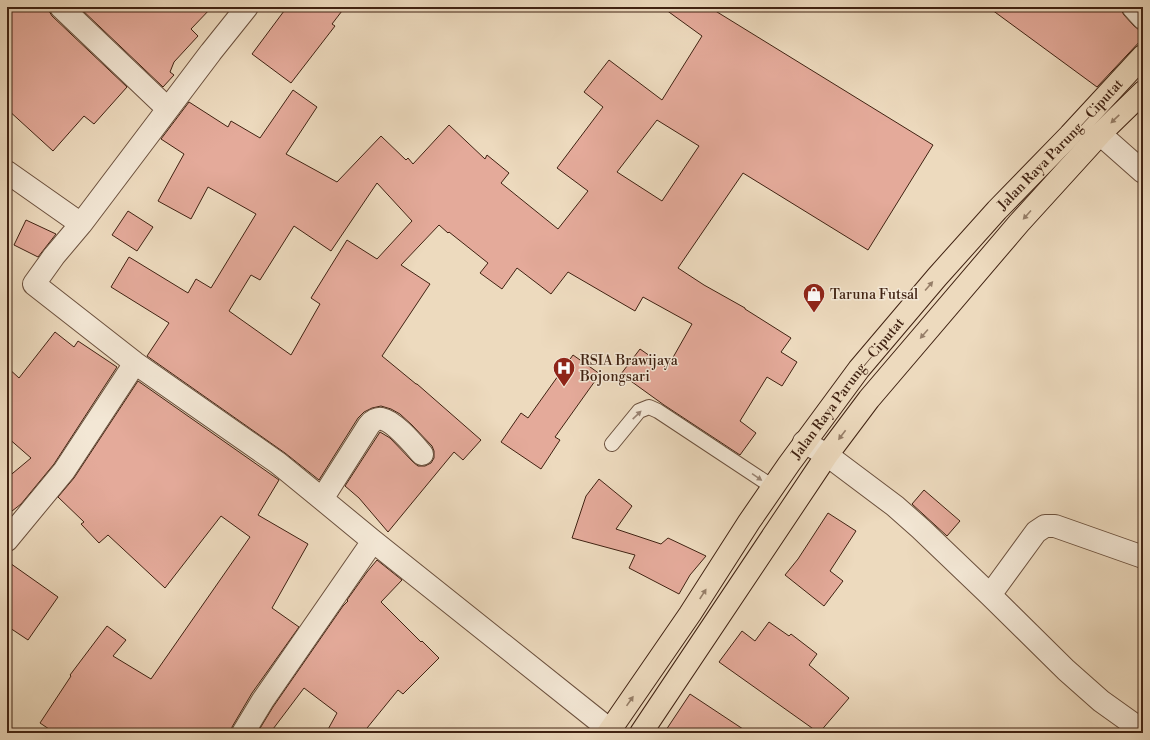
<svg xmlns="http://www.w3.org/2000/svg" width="1150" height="740" font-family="'Libre Bodoni',serif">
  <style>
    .building { fill: #e4aa9a; stroke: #402212; fill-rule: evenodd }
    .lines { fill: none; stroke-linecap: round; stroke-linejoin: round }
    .lane-casing { stroke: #6b503d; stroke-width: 16 }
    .street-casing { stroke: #6b503d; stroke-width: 24 }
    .highway-casing { stroke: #402212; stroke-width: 24 }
    .lane { stroke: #f3e7d5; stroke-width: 14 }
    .street { stroke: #f3e7d5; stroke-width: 22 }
    .highway { stroke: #eddabe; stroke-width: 22 }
    .oneway { fill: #967e68 }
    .oneway2 { fill: #9a8474 }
    .labels { text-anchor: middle; stroke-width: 3; stroke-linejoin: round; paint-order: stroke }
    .street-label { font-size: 14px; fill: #402212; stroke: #f3e7d5 }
    .poi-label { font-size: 14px; fill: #402212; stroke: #f3e7d5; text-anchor: start }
  </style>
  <rect width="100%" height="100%" fill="#eddabe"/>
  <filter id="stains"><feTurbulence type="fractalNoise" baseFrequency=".005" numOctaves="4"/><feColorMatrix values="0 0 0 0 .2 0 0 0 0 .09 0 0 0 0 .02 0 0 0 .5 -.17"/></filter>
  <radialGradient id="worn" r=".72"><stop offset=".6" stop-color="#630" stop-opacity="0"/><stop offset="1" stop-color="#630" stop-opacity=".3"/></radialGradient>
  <path class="building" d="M 7,7 L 49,7 L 49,11 L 52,16 L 127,87 L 94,124 L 84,116 L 53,151 L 7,109 Z
    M 79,7 L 212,7 L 191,29 L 198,36 L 174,62 L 170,72 L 174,75 L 163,87 Z
    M 287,7 L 345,7 L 332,24 L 335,26 L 291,83 L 252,54 Z
    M 662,7 L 709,7 L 933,145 L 868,250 L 743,173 L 678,268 L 704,285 L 745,308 L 745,309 L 791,338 L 781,352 L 797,362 L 782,386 L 767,377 L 740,421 L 756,433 L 740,455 L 664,405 L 621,374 L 640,349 L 667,368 L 692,324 L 643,297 L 635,311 L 568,272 L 551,294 L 517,268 L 502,289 L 480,273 L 488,263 L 449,232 L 448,233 L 439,225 L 401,265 L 430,284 L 382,356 L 416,384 L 417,384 L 481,440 L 463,460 L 454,452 L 388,532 L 359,498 L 345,486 L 380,432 L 390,438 L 413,462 L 418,466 L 425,466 L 431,463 L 434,458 L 434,451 L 432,446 L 412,425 L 400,414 L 391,409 L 381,406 L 372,408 L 364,412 L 358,418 L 319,480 L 285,453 L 147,356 L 169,323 L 111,287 L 129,257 L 188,293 L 196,279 L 211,288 L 256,214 L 208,187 L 191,219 L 158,201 L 184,154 L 161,139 L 189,102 L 228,127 L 231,121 L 260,138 L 293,90 L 317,107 L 286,154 L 337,182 L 381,136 L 406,160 L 408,158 L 413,164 L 449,125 L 485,159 L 487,155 L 509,173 L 501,183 L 558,229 L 588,191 L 557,168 L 603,107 L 584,92 L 609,60 L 662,100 L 702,36 ZM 657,120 L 699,146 L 662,201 L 617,172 ZM 377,183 L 412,221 L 377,259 L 347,240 L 311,298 L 320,304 L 291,355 L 229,311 L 251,275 L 260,280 L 294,226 L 331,251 Z
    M 988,7 L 1121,7 L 1121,10 L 1124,15 L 1134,26 L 1139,30 L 1143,30 L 1143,38 L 1097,87 Z
    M 128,211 L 153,227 L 137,251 L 112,235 Z
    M 26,220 L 56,234 L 38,257 L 14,245 Z
    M 55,332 L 74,347 L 78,341 L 117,367 L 54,464 L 21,504 L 7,515 L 7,478 L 31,458 L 7,437 L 7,367 L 19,378 Z
    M 573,355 L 600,374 L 555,437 L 560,440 L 541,469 L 501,442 L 521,413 L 528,418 Z
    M 138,381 L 279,480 L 258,515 L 308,544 L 272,608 L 299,627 L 252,693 L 232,727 L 231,733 L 55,733 L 40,723 L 71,676 L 70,675 L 107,626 L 126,640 L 113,656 L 151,679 L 250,537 L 221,516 L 165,588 L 108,535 L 99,543 L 81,524 L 84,522 L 58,497 L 74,478 Z
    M 599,479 L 632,506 L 616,529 L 661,544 L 668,538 L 706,556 L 690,575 L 679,594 L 629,568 L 635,555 L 572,538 L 586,496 Z
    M 924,490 L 960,521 L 947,536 L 912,504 Z
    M 828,513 L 856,531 L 830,571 L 843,581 L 824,606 L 785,575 L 798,559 Z
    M 377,560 L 402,580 L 381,602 L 421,642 L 422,641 L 439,658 L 403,694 L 398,690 L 363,733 L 326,733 L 337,713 L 304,688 L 270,733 L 263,733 L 259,730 L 273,707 L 343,606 L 348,601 L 347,600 L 367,572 Z
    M 7,561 L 58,597 L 28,640 L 7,626 Z
    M 769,622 L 789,636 L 791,634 L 817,654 L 809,665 L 849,698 L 819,733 L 719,662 L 742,631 L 755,641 Z
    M 690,694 L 749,733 L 664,733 Z"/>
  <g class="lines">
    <g class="lane-casing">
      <path id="lane" d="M 612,444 L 639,411 L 649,407 L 658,411 L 773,487"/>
    </g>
    <g class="street-casing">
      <path id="street" d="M 61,7 L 168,109
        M 1133,7 L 1143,18
        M 1100,134 L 1143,172
        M 7,172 L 81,224 L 211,52 L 247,7
        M 81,224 L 54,256 L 34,284 L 135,363 L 278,463 L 322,499 L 373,541 L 610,730
        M 804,442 L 827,455 L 895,506 L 921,529 L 990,595 L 1066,670 L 1101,701 L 1143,731
        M 322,499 L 369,425 C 372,421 377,418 382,419 C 394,421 414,445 422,454
        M 7,540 L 64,471 L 135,363
        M 990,595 L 1036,532 L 1045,526 L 1055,526 L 1143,557
        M 243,733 L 263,700 L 373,541"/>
    </g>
    <g class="highway-casing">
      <g id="highway">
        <path id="s1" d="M 608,733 L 690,614 L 749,522 L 789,464 L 859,369 L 937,277 L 997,210 L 1070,135 L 1143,56"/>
        <path d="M 641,733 L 827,455 L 869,399 L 1019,223 L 1100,134 L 1143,92"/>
      </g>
    </g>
    <use href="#lane" class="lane"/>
    <use href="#street" class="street"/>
    <use href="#highway" class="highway"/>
  </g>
  <defs><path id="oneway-solid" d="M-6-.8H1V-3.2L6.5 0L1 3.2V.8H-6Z"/></defs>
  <g class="oneway">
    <use href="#oneway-solid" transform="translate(1115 119) rotate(136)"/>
    <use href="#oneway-solid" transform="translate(1027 215) rotate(132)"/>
    <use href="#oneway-solid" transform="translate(929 286) rotate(-49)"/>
    <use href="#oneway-solid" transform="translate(924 334) rotate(131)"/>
    <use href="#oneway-solid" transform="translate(842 435) rotate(127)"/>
    <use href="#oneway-solid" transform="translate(703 594) rotate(-57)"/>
    <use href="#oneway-solid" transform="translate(630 701) rotate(-55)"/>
  </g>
  <g class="oneway2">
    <use href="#oneway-solid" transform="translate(637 415) rotate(-44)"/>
    <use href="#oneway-solid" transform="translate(757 477) rotate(34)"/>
  </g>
  <defs>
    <g id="shop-pin" transform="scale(1.15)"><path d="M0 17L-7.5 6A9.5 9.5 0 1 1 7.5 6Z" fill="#8f2418" stroke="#f3e7d5"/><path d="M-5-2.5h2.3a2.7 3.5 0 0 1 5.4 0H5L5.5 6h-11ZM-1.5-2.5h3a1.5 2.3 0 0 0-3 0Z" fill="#fff"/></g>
    <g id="hospital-pin" transform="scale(1.15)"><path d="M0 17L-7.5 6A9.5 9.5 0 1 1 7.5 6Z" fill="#8f2418" stroke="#f3e7d5"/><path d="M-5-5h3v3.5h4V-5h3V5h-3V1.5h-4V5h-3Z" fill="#fff"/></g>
  </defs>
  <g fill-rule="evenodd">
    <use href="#shop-pin" x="814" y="294"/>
    <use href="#hospital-pin" x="564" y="368"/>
  </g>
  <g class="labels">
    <g class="street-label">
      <text dy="5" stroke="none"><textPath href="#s1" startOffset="744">Jalan Raya Parung—Ciputat</textPath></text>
      <text dy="5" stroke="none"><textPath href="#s1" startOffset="420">Jalan Raya Parung—Ciputat</textPath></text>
    </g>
    <g class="poi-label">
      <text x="830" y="299">Taruna Futsal</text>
      <text x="580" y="365">RSIA Brawijaya<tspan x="580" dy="16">Bojongsari</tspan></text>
    </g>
  </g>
  <rect width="1150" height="740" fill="none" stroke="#eddabe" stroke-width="24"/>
  <rect x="8" y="8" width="1134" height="724" fill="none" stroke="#402212" stroke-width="2"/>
  <rect x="12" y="12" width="1126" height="716" fill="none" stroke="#402212"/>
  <rect width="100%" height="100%" filter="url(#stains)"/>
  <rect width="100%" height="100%" fill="url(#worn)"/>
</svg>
